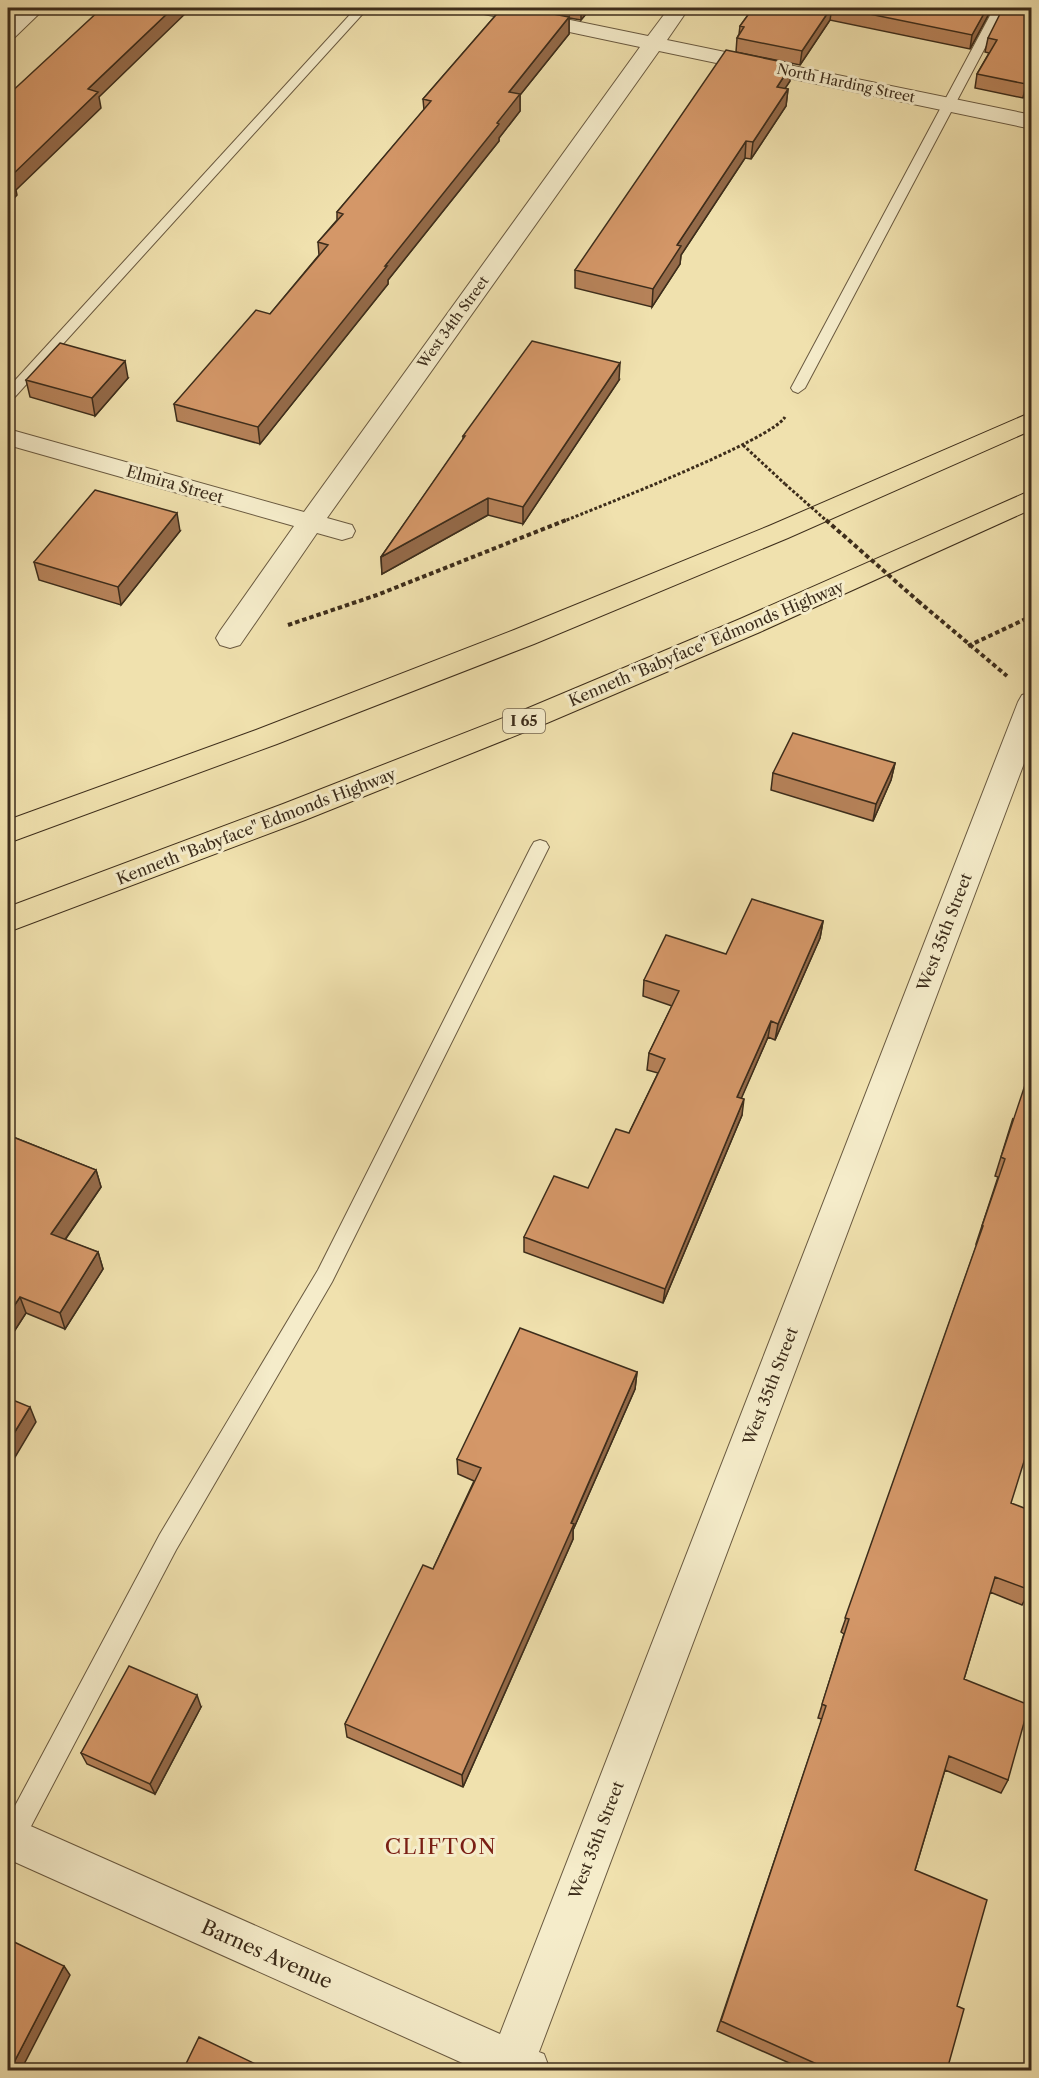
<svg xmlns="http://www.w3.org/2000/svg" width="1039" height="2078" font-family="'Libre Caslon Text',serif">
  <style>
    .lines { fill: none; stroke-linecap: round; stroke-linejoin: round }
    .lane-casing { stroke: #6a5a40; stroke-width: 2 }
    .street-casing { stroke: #6a5a40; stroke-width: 2 }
    .highway-casing { stroke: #3d2d1b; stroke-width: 2 }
    .path-far1 { stroke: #3d2d1b; stroke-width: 3; stroke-dasharray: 3 2; stroke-linecap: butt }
    .path { stroke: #3d2d1b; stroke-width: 4; stroke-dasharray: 4.5 3; stroke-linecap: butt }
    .lane { fill: #f5ecca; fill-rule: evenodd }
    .street { fill: #f5ecca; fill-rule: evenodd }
    .highway { fill: #f0e1ae; fill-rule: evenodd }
    .path-bridge-far1 { stroke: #3d2d1b; stroke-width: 3; stroke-dasharray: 3 2; stroke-linecap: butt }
    .path-bridge { stroke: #3d2d1b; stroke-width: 4; stroke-dasharray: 4.5 3; stroke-linecap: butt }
    .wall { fill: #b68259; stroke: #3d2d1b; stroke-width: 1.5 }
    .shaded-wall { fill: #946a49; stroke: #3d2d1b; stroke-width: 1.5 }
    .building { fill: #d49768; stroke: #3d2d1b; stroke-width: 1.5 }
    .labels { text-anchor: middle; stroke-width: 6; stroke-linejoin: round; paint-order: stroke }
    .far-street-label { font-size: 14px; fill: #3d2d1b; stroke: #f5ecca }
    .shield { fill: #f5ecca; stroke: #746650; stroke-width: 1.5 }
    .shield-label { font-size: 15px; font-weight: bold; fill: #3d2d1b }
    .street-label { font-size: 16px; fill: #3d2d1b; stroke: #f5ecca }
    .near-street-label { font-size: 20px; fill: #3d2d1b; stroke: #f5ecca }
    .near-neighbourhood-label { font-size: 21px; letter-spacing: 1.5px; fill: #7a1f14; stroke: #f5ecca }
  </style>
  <rect width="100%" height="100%" fill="#f0e1ae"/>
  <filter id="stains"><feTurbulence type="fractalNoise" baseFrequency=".00333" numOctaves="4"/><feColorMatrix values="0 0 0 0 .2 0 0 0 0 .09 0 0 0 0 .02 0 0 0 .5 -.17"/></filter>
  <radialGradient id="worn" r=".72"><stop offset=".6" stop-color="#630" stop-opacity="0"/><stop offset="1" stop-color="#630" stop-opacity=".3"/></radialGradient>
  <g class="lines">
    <g class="lane-casing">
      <path id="lane" d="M 356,8 L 368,8 L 13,399 L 8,400 L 8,388 Z
        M 994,8 L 1006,8 L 805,388 L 798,393 L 793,391 L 791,388 Z
        M 540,840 L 546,842 L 549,847 L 332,1282 L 176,1550 L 17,1853 L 8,1856 L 8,1819 L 160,1534 L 318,1270 L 531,847 L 534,842 Z"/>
    </g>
    <g class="street-casing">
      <path id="street" d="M 23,8 L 45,8 L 15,37 L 8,39 L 8,22 Z
        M 474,8 L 512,8 L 648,36 L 669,8 L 689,8 L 667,40 L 1032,115 L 1032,129 L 659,51 L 327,518 L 352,525 L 355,531 L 352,537 L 342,540 L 317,533 L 240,645 L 230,648 L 220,645 L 216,638 L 220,631 L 294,526 L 8,445 L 8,429 L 304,512 L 640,47 L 484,14 L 477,12 Z
        M 1032,692 L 1032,742 L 539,2052 L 544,2054 L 550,2070 L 478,2070 L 8,1859 L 8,1816 L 500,2034 L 1018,702 L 1022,695 Z"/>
    </g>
    <g class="highway-casing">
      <path id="highway" d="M 1032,412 L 1032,430 L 788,538 L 534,644 L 277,744 L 8,843 L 8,820 L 256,730 L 514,630 L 769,526 Z
        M 1032,490 L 1032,509 L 760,632 L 547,723 L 305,820 L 8,932 L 8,907 L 283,804 L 526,709 L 740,619 Z"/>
    </g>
    <path class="path-far1" d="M 743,445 L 785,484
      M 562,522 C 598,507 772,440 785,417"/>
    <path class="path" d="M 918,601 L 1007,676
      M 288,625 L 377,595 L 566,520
      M 968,646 L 1032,616"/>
    <use href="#lane" class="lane"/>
    <use href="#street" class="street"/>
    <use href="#highway" class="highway"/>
    <path class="path-bridge-far1" d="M 785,484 L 828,522"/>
    <path class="path-bridge" d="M 826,520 L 918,601"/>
  </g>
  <path class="wall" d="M 502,8 L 591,8 L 581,20 L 569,18 L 569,34 L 520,95 L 520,111 L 499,138 L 499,141 L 388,280 L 388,284 L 260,444 L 177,421 L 174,404 L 270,314 L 319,255 L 318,242 L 337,220 L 337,212 L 424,110 L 423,99 Z
    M 753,8 L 992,8 L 970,49 L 830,20 L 800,65 L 736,52 L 737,38 L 739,34 L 740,26 Z
    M 1032,8 L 1032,82 L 1023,98 L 975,88 L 977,74 L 989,53 L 985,52 L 988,38 Z
    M 790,81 L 785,88 L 788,89 L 786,106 L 751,159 L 745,158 L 681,255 L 680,264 L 652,307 L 575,288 L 575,270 Z
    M 128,378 L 95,416 L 30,397 L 26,380 Z
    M 619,380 L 523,524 L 488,515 L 382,574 L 381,557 L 463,440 L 463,436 Z
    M 180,531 L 121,605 L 39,580 L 34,562 Z
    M 895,763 L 891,780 L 873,821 L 771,790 L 773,773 Z
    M 823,921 L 820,938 L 775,1040 L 768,1037 L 741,1098 L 742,1115 L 663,1303 L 524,1252 L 524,1237 L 588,1188 L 629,1133 L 658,1073 L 647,1070 L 649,1053 L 672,1006 L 643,996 L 644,980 L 726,954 Z
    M 1013,1118 L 1011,1503 L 1030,1590 L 1022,1605 L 990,1592 L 964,1679 L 1008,1780 L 1001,1793 L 945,1770 L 915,1870 L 957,2006 L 947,2070 L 805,2070 L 717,2031 L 822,1719 L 818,1718 L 844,1634 L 841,1632 L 977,1244 L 976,1244 L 998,1177 L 995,1176 Z
    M 8,1135 L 96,1170 L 101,1187 L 65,1240 L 98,1252 L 103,1269 L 65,1329 L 26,1313 L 8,1341 Z
    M 637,1372 L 635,1389 L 573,1530 L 573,1539 L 463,1787 L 347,1737 L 345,1724 L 433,1569 L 474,1481 L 458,1474 L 457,1459 Z
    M 201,1707 L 155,1794 L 87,1764 L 81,1753 Z"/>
  <path class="shaded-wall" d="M 173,8 L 188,8 L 188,11 L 99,97 L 101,108 L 16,190 L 17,195 L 8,205 L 8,185 L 9,178 L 88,89 Z
    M 581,8 L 591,8 L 581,20 Z
    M 831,8 L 832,8 L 830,20 L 800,65 L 802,51 Z
    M 987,8 L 992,8 L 970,49 L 972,35 Z
    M 569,17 L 569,34 L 520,95 L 520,111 L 499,138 L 499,141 L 388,280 L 388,284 L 260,444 L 258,427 L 497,123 L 509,92 Z
    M 792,64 L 790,81 L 775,104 L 777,87 Z
    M 1032,73 L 1032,82 L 1023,98 L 1026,84 Z
    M 788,89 L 786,106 L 751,159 L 753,142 Z
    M 746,141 L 745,158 L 681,255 L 680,264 L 652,307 L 653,289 L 677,245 Z
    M 125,361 L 128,378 L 95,416 L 92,398 Z
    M 620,363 L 619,380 L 523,524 L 523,507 Z
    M 488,498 L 488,515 L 382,574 L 381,557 Z
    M 177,513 L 180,531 L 121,605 L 118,587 Z
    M 895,763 L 891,780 L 873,821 L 876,804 Z
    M 823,921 L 820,938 L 775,1040 L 778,1024 Z
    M 771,1021 L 768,1037 L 735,1113 L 737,1097 Z
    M 744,1099 L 742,1115 L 663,1303 L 665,1289 Z
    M 96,1170 L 101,1187 L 57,1251 L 51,1234 Z
    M 98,1252 L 103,1269 L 65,1329 L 60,1313 Z
    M 20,1297 L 26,1313 L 8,1341 L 8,1315 Z
    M 637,1372 L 635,1389 L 573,1530 L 573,1539 L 463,1787 L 462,1775 Z
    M 30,1407 L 36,1422 L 8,1469 L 8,1443 Z
    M 197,1695 L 201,1707 L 155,1794 L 150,1784 Z
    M 64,1966 L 70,1975 L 21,2070 L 10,2070 Z"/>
  <path class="building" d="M 102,8 L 173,8 L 88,89 L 98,92 L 9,178 L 14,179 L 8,185 L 8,95 Z
    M 502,8 L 522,8 L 569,17 L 509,92 L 520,94 L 497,123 L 499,124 L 385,266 L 387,266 L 258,427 L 174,404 L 256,310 L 270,314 L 328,245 L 318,242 L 343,214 L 337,212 L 431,101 L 423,99 Z
    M 753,8 L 831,8 L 802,51 L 737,38 L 744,27 L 740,26 Z
    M 840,8 L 987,8 L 972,35 Z
    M 1003,8 L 1032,8 L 1032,73 L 1026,84 L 977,74 L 997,40 L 988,38 Z
    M 726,50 L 792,64 L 777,87 L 788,89 L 753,142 L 746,141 L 677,245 L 681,246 L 653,289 L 575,270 Z
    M 532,341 L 620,363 L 523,507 L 488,498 L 381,557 L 465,436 L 463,436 Z
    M 60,343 L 125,361 L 92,398 L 26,380 Z
    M 95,490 L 177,513 L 118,587 L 34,562 Z
    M 793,733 L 895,763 L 876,804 L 773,773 Z
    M 752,899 L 823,921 L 778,1024 L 771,1021 L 737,1097 L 744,1099 L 665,1289 L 524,1237 L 554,1176 L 588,1188 L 616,1129 L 629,1133 L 665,1059 L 649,1053 L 679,991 L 644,980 L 666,935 L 726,954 Z
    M 1032,1064 L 1032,1436 L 1011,1503 L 1032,1511 L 1032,1584 L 1030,1590 L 995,1577 L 964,1679 L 1029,1705 L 1008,1780 L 949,1756 L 915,1870 L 987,1900 L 957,2006 L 964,2009 L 947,2070 L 830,2070 L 721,2021 L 826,1706 L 822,1704 L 849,1619 L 845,1618 L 983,1226 L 982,1226 L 1005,1159 L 1001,1157 Z
    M 8,1135 L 96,1170 L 51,1234 L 98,1252 L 60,1313 L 20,1297 L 8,1315 Z
    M 520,1328 L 637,1372 L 571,1523 L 574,1524 L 462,1775 L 345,1724 L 423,1565 L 433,1569 L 481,1468 L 457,1459 Z
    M 8,1398 L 30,1407 L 8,1443 Z
    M 129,1666 L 197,1695 L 150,1784 L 81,1753 Z
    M 8,1939 L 64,1966 L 10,2070 L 8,2070 Z
    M 199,2037 L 268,2070 L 183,2070 Z"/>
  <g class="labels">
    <g class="far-street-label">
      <text transform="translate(846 83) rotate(12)" y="5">North Harding Street</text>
      <text transform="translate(453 322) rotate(-54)" y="5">West 34th Street</text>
    </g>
    <rect class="shield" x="503" y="709" width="42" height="24" rx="4.5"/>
    <g class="shield-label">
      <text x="524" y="726">I 65</text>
    </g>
    <g class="street-label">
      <text transform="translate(175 484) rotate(16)" y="6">Elmira Street</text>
      <text transform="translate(706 643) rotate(-23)" y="6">Kenneth "Babyface" Edmonds Highway</text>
      <text transform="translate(256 826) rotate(-21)" y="6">Kenneth "Babyface" Edmonds Highway</text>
      <text transform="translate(944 932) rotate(-69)" y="6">West 35th Street</text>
      <text transform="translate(770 1386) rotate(-69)" y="6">West 35th Street</text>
      <text transform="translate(596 1840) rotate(-69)" y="6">West 35th Street</text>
    </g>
    <g class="near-street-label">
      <text transform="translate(267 1954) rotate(24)" y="7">Barnes Avenue</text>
    </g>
    <g class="near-neighbourhood-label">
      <text x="441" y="1854">CLIFTON</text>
    </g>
  </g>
  <rect width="1039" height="2078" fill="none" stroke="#f0e1ae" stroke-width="30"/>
  <rect x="9" y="9" width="1021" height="2060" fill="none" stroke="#3d2d1b" stroke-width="3"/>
  <rect x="15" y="15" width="1009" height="2048" fill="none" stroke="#3d2d1b" stroke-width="1.5"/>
  <rect width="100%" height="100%" filter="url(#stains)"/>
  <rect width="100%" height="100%" fill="url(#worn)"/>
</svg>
